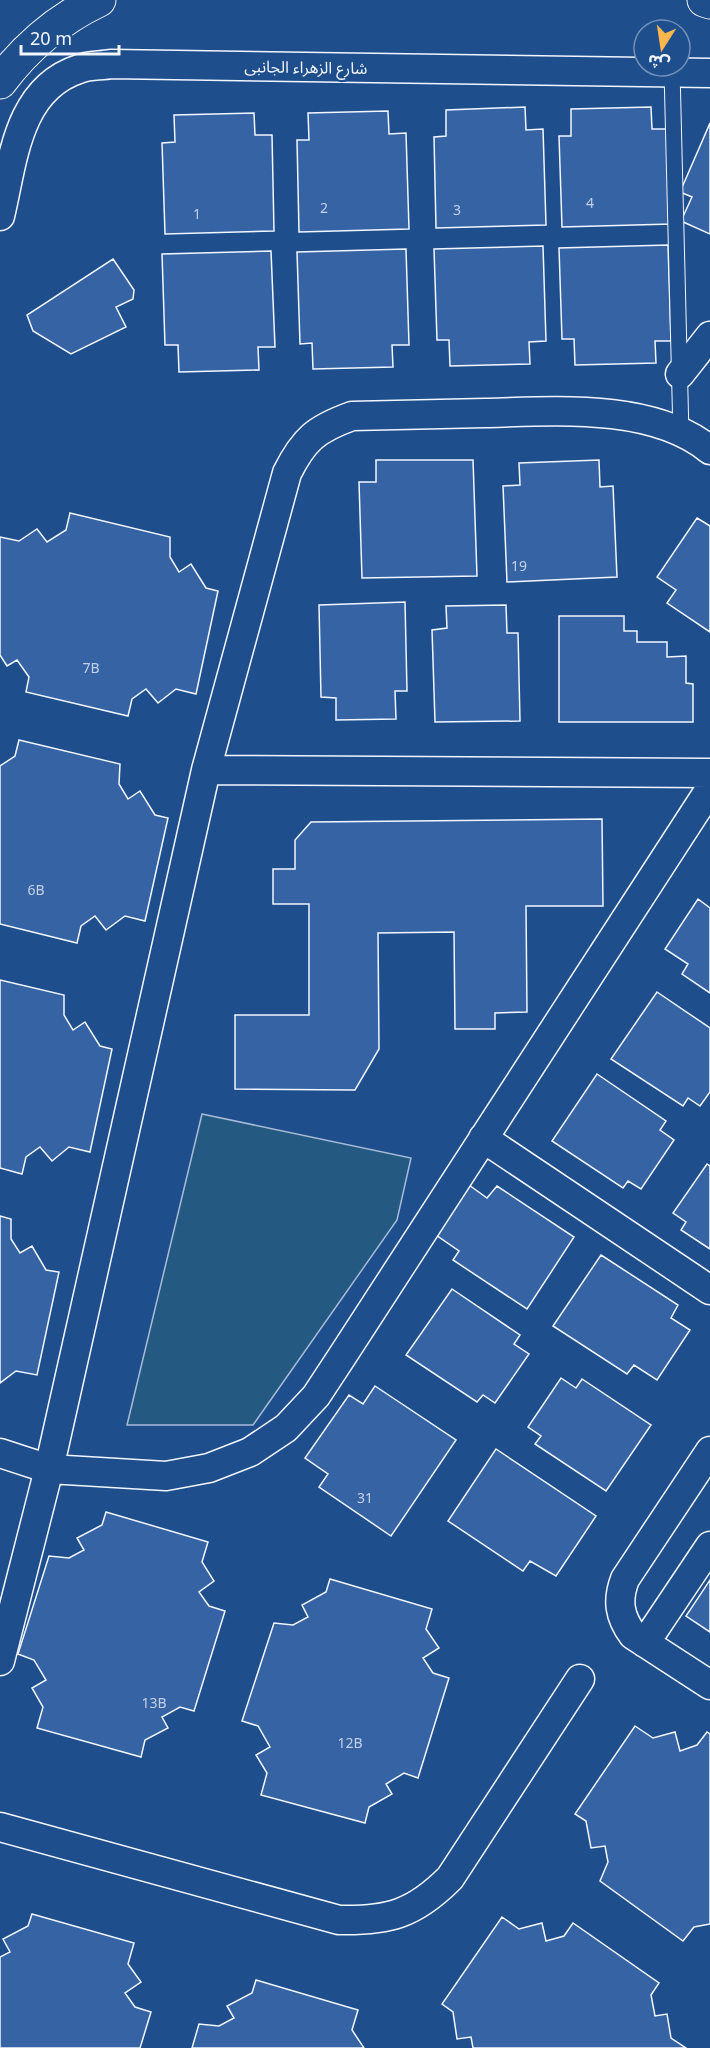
<svg xmlns="http://www.w3.org/2000/svg" width="710" height="2048" font-family="'Noto Sans','Noto Sans Arabic',sans-serif">
  <style>
    .green { fill: #245a82; stroke: #a8bbd7; stroke-width: 1.5 }
    .building { fill: #3563a3; stroke: #f2f6ff; stroke-width: 1.5 }
    .lines { fill: none; stroke-linecap: round; stroke-linejoin: round }
    .service-casing { stroke: #f2f6ff; stroke-width: 17 }
    .minor-casing { stroke: #f2f6ff; stroke-width: 31 }
    .trunk-casing { stroke: #f2f6ff; stroke-width: 35 }
    .service { stroke: #1f4e8c; stroke-width: 15 }
    .minor { stroke: #1f4e8c; stroke-width: 28 }
    .trunk { stroke: #1f4e8c; stroke-width: 33 }
    .labels { text-anchor: middle; stroke-width: 4.5; stroke-linejoin: round; paint-order: stroke }
    .number-label { font-size: 14px; fill: #c3d1e8 }
    .street-label { font-size: 16px; fill: #f2f6ff; stroke: #1f4e8c }
  </style>
  <rect width="100%" height="100%" fill="#1f4e8c"/>
  <path class="green" d="M 202,1114 L 411,1158 L 397,1220 L 253,1425 L 127,1425 Z"/>
  <path class="building" d="M 525,107 L 526,130 L 543,129 L 546,225 L 436,228 L 434,137 L 446,136 L 446,110 Z
    M 651,107 L 652,129 L 668,129 L 671,224 L 562,227 L 559,136 L 571,136 L 571,109 Z
    M 388,111 L 389,134 L 406,133 L 409,229 L 299,232 L 297,140 L 309,140 L 308,113 Z
    M 254,113 L 255,135 L 272,135 L 274,231 L 165,234 L 162,143 L 175,142 L 174,115 Z
    M 710,123 L 710,234 L 681,221 L 692,197 L 680,192 Z
    M 668,245 L 671,341 L 655,341 L 656,363 L 575,365 L 574,339 L 562,339 L 559,248 Z
    M 543,246 L 546,341 L 529,342 L 530,364 L 450,366 L 449,340 L 437,340 L 434,249 Z
    M 406,249 L 409,345 L 392,345 L 393,367 L 313,369 L 312,343 L 300,344 L 297,252 Z
    M 271,251 L 275,347 L 258,347 L 259,370 L 179,372 L 178,345 L 165,345 L 162,254 Z
    M 113,259 L 134,290 L 133,299 L 116,307 L 126,327 L 71,354 L 33,331 L 27,315 Z
    M 376,460 L 473,460 L 477,576 L 362,578 L 359,482 L 376,482 Z
    M 599,460 L 600,487 L 613,486 L 617,577 L 507,582 L 503,486 L 520,485 L 519,463 Z
    M 70,513 L 170,537 L 170,557 L 179,572 L 191,564 L 206,588 L 218,591 L 196,694 L 176,689 L 158,703 L 146,689 L 132,699 L 128,716 L 26,692 L 29,677 L 17,660 L 7,666 L 0,655 L 0,537 L 19,541 L 37,529 L 47,542 L 66,530 Z
    M 697,518 L 710,526 L 710,632 L 667,603 L 676,590 L 657,577 Z
    M 405,602 L 407,691 L 395,691 L 396,719 L 336,720 L 336,698 L 321,697 L 319,605 Z
    M 506,605 L 507,633 L 518,633 L 520,721 L 435,722 L 432,630 L 447,628 L 446,606 Z
    M 559,616 L 624,616 L 624,631 L 637,631 L 637,642 L 667,642 L 667,657 L 686,656 L 686,683 L 693,684 L 693,722 L 559,722 Z
    M 19,740 L 120,764 L 119,784 L 128,799 L 140,791 L 155,815 L 168,818 L 145,921 L 125,916 L 106,930 L 95,916 L 81,926 L 77,943 L 0,924 L 0,766 L 15,756 Z
    M 602,819 L 603,906 L 526,906 L 527,1012 L 495,1013 L 495,1029 L 455,1029 L 454,932 L 378,933 L 379,1049 L 355,1090 L 235,1089 L 235,1015 L 309,1015 L 309,904 L 273,904 L 273,869 L 295,869 L 295,840 L 311,822 Z
    M 698,899 L 710,908 L 710,993 L 682,974 L 688,964 L 665,949 Z
    M 0,980 L 64,995 L 64,1015 L 73,1030 L 85,1022 L 100,1046 L 112,1049 L 90,1152 L 69,1147 L 52,1161 L 40,1147 L 26,1157 L 22,1174 L 0,1168 Z
    M 657,992 L 710,1028 L 710,1092 L 700,1106 L 688,1098 L 683,1106 L 611,1059 Z
    M 597,1074 L 666,1121 L 660,1130 L 674,1140 L 641,1189 L 628,1181 L 623,1188 L 552,1141 Z
    M 707,1164 L 710,1166 L 710,1249 L 681,1230 L 686,1222 L 673,1213 Z
    M 469,1185 L 487,1198 L 497,1186 L 574,1237 L 527,1309 L 453,1260 L 459,1251 L 436,1235 Z
    M 0,1216 L 11,1219 L 11,1239 L 20,1253 L 32,1246 L 46,1270 L 59,1272 L 37,1375 L 16,1371 L 0,1383 Z
    M 601,1255 L 678,1305 L 671,1318 L 690,1330 L 657,1380 L 634,1365 L 627,1374 L 553,1326 Z
    M 452,1289 L 520,1335 L 514,1344 L 529,1354 L 495,1403 L 483,1395 L 477,1402 L 406,1355 Z
    M 561,1378 L 576,1388 L 582,1379 L 651,1425 L 606,1491 L 535,1444 L 541,1436 L 528,1427 Z
    M 375,1386 L 456,1440 L 391,1536 L 319,1487 L 328,1474 L 305,1458 L 349,1395 L 363,1404 Z
    M 496,1449 L 596,1516 L 556,1576 L 530,1561 L 523,1571 L 448,1521 Z
    M 106,1512 L 208,1542 L 202,1562 L 214,1581 L 199,1592 L 209,1606 L 225,1611 L 194,1711 L 180,1707 L 162,1717 L 168,1728 L 145,1740 L 141,1757 L 37,1728 L 43,1707 L 32,1688 L 46,1680 L 34,1660 L 18,1654 L 49,1556 L 69,1558 L 84,1550 L 77,1538 L 102,1525 Z
    M 330,1579 L 432,1609 L 426,1629 L 439,1648 L 423,1658 L 433,1673 L 449,1678 L 418,1778 L 404,1773 L 386,1784 L 392,1794 L 369,1807 L 365,1823 L 261,1795 L 267,1773 L 256,1755 L 270,1747 L 258,1726 L 242,1721 L 274,1623 L 293,1625 L 308,1617 L 302,1605 L 326,1592 Z
    M 710,1580 L 710,1632 L 686,1616 Z
    M 635,1726 L 653,1738 L 675,1732 L 680,1751 L 697,1745 L 707,1732 L 710,1734 L 710,1924 L 694,1927 L 683,1941 L 600,1881 L 608,1862 L 605,1846 L 591,1848 L 586,1821 L 575,1814 Z
    M 32,1914 L 134,1943 L 128,1964 L 141,1982 L 125,1993 L 135,2007 L 151,2012 L 140,2048 L 0,2048 L 0,1957 L 10,1952 L 3,1939 L 28,1926 Z
    M 502,1917 L 519,1929 L 542,1923 L 546,1941 L 564,1936 L 573,1923 L 659,1983 L 651,1995 L 655,2016 L 667,2014 L 671,2038 L 686,2048 L 473,2048 L 471,2037 L 457,2039 L 453,2012 L 442,2004 Z
    M 256,1980 L 358,2010 L 352,2030 L 364,2048 L 192,2048 L 199,2024 L 219,2026 L 234,2018 L 227,2006 L 252,1993 Z"/>
  <g class="lines">
    <g class="service-casing">
      <path id="service" d="M 672,70 L 681,435"/>
    </g>
    <g class="minor-casing">
      <path id="minor" d="M 0,216 C 13,162 17,89 79,69 C 88,65 101,66 111,64 L 710,73
        M 680,374 L 710,336
        M 206,770 L 710,773
        M 483,1138 L 710,1290
        M 710,1451 L 625,1579 C 617,1600 619,1616 633,1635 L 710,1685
        M 0,1453 L 49,1469 L 166,1476 L 209,1468 L 250,1452 L 286,1428 L 316,1396 L 341,1358 L 710,789
        M 645,1643 L 710,1546
        M 0,1661 L 49,1469 L 206,770 L 287,473 C 304,439 316,429 352,416 C 396,415 440,414 485,413 C 554,411 653,403 710,450
        M 0,1827 L 339,1920 C 389,1921 414,1914 450,1878 L 580,1679"/>
    </g>
    <g class="trunk-casing">
      <path id="trunk" d="M 704,0 L 710,2
        M 0,82 C 26,47 59,19 99,0"/>
    </g>
    <use href="#service" class="service"/>
    <use href="#minor" class="minor"/>
    <use href="#trunk" class="trunk"/>
  </g>
  <g class="labels">
    <g class="number-label">
      <text x="590" y="208">4</text>
      <text x="324" y="213">2</text>
      <text x="457" y="215">3</text>
      <text x="197" y="219">1</text>
      <text x="519" y="571">19</text>
      <text x="91" y="673">7B</text>
      <text x="36" y="895">6B</text>
      <text x="365" y="1503">31</text>
      <text x="154" y="1708">13B</text>
      <text x="350" y="1748">12B</text>
    </g>
    <g class="street-label">
      <text transform="translate(306 67) rotate(1)" y="6">شارع الزهراء الجانبى</text>
    </g>
  </g>
  <g transform="translate(662 48) rotate(192)"><circle r="28" fill="#1f4e8c" stroke="#7391ba" stroke-width="1.5"/>
  <path d="M0-4.5L10 22L0 15L-10 22Z" fill="#ffb74d"/>
  <text y="-9" font-size="16" font-weight="bold" text-anchor="middle" fill="#f2f6ff">ش</text>
  </g>
  <path d="M21 45v9h98v-9" fill="none" stroke="#f2f6ff" stroke-width="3"/>
  <text x="30" y="45" font-size="18" fill="#f2f6ff" stroke="#1f4e8c" stroke-width="4.5" paint-order="stroke">20 m</text>
</svg>
